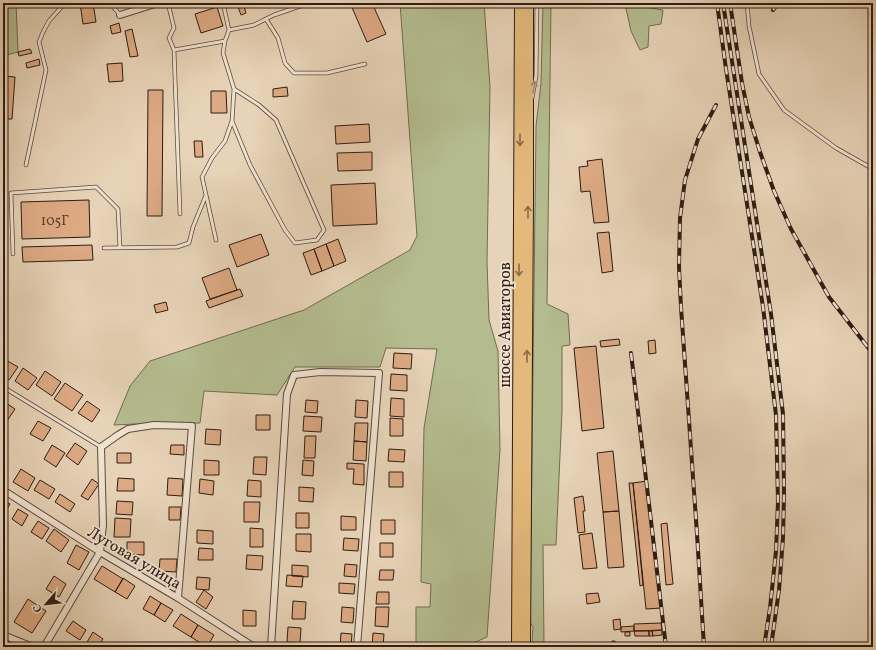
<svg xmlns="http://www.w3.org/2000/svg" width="876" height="650" font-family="Vollkorn,serif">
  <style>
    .green { fill: #b4bc8f; stroke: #716c51 }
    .building { fill: #ddaa84; stroke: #2e1c13 }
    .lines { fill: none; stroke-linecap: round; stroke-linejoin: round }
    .lane-casing { stroke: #5c4a3c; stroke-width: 4.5 }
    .street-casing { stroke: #5c4a3c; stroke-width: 8 }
    .primary-casing { stroke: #2e1c13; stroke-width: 12 }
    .lane { stroke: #efe2d0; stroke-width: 3 }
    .street { stroke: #efe2d0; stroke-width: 6 }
    .primary { stroke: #e4ba7c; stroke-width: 10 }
    .rail-casing { stroke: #2e1c13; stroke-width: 4 }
    .rail { stroke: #efe2d0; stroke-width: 2.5; stroke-dasharray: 8; stroke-linecap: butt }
    .oneway { stroke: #98897b }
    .oneway2 { stroke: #896b48 }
    .labels { text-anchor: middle; stroke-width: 3.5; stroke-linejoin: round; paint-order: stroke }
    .number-label { font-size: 14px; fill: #5a402f }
    .street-label { font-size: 16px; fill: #2e1c13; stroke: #efe2d0 }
  </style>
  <rect width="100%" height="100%" fill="#e7d3b7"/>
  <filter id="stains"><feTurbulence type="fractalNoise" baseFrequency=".005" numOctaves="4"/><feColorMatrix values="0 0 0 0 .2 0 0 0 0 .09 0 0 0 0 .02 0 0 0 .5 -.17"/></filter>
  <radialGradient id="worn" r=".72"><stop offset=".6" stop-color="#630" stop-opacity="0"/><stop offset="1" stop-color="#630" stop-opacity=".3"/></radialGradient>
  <path class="green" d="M 3,3 L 16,3 L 18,52 L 3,56 Z
    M 400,3 L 484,3 L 490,87 L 487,262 L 489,320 L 498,351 L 500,450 L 487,637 L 464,647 L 416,647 L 416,607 L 430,607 L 431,584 L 421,582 L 424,428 L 437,349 L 386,348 L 380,367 L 295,367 L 277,395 L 204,391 L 200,423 L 155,423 L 114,425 L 130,386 L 150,361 L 304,310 L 410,250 L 417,236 Z
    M 543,3 L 551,3 L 547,304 L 568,314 L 570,345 L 562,346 L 562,411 L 556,545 L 543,545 L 544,647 L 532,647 L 533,627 L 530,622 L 536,126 L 541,83 Z
    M 623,3 L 644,3 L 645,7 L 663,10 L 661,24 L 649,26 L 648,47 L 640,50 L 631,31 L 625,4 Z"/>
  <path class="building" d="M 80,3 L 93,3 L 96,22 L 83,24 Z
    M 240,3 L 243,3 L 246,13 L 241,15 L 237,4 Z
    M 350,3 L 372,3 L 386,34 L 367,42 Z
    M 217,7 L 223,26 L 201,33 L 195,14 Z
    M 119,23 L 121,32 L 112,34 L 110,26 Z
    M 132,29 L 138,56 L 130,57 L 125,31 Z
    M 30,49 L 32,53 L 19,56 L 18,52 Z
    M 39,59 L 40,65 L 27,68 L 26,63 Z
    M 122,63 L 123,81 L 109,82 L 107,64 Z
    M 3,76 L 15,77 L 12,119 L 3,119 Z
    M 287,87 L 288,96 L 273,97 L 273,89 Z
    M 148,90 L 163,90 L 162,216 L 147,216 Z
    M 211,91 L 226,91 L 227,113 L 211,113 Z
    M 369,124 L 370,142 L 336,144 L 335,126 Z
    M 194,141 L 202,141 L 203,157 L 195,157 Z
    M 372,152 L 372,170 L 338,171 L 337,153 Z
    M 602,159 L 609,222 L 594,223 L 590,191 L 581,192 L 579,167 L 588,166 L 587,161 Z
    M 375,183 L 377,224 L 333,226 L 331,185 Z
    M 89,200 L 90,237 L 22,239 L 21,202 Z
    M 609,232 L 613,271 L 602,273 L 597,233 Z
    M 261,234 L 269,255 L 237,267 L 229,245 Z
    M 338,239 L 346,261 L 334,266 L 326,244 Z
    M 326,244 L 334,266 L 322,271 L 314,249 Z
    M 92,245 L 93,260 L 23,262 L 22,247 Z
    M 314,249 L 322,271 L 311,275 L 303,253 Z
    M 229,268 L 237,290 L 210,299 L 202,278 Z
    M 240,289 L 243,296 L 209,308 L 206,301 Z
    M 166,302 L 168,310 L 156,313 L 154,305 Z
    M 619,339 L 620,345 L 601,347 L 600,341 Z
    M 655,340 L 656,353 L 649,354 L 648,341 Z
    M 596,346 L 604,428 L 582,431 L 574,348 Z
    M 394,353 L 412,354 L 411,369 L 393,368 Z
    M 4,359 L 18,367 L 9,380 L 3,377 L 3,361 Z
    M 23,368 L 37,378 L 28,390 L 15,381 Z
    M 45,371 L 61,382 L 52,396 L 36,385 Z
    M 391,374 L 407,375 L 407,391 L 390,390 Z
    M 65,383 L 83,395 L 72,411 L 54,399 Z
    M 391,398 L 404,399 L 404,417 L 390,416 Z
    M 306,400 L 318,401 L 317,413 L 305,412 Z
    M 356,400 L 368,401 L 367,418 L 355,417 Z
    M 3,401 L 15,409 L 7,421 L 3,419 Z
    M 87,401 L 100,410 L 92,422 L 78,413 Z
    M 256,415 L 270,415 L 270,430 L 256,430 Z
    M 304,416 L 322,417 L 321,432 L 303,431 Z
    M 390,418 L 403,419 L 403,436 L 390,436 Z
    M 38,421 L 51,428 L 43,441 L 30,434 Z
    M 355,423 L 368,423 L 367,442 L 354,441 Z
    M 206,429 L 221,430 L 220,445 L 205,444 Z
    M 305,436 L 316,436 L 315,458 L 304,458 Z
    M 354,441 L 367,442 L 366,461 L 353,460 Z
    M 75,443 L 87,451 L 78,465 L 66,456 Z
    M 52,445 L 65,453 L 56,467 L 44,459 Z
    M 171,445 L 184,445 L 184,455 L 170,454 Z
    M 389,449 L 405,450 L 404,462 L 388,461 Z
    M 613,451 L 619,511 L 603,512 L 597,453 Z
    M 117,453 L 131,453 L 131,463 L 117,463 Z
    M 254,457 L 267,457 L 266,475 L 253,474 Z
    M 204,460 L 219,461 L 219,475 L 204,475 Z
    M 303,460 L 314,461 L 313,476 L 302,475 Z
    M 347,463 L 364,464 L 364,485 L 353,484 L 354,469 L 347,469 Z
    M 21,469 L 35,478 L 28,491 L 13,482 Z
    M 389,472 L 403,472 L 403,487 L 389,487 Z
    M 118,478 L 134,479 L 134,491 L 117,491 Z
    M 168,478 L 183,479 L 182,496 L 167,495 Z
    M 92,479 L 99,484 L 88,500 L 81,496 Z
    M 200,479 L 214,481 L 213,495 L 199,493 Z
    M 40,480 L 55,489 L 49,499 L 34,490 Z
    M 248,480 L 261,481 L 261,497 L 247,496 Z
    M 647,481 L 661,608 L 646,609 L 633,483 Z
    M 629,483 L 633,483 L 643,585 L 640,586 Z
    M 299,487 L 314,488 L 313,502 L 299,501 Z
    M 60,494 L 75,504 L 70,512 L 55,502 Z
    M 583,496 L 585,511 L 583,511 L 585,532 L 578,533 L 574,498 Z
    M 3,500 L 10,504 L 3,515 Z
    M 117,501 L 133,502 L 132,515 L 116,514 Z
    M 244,502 L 260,502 L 259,522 L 244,522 Z
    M 169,507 L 181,507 L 180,520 L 169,520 Z
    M 18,509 L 28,515 L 22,526 L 12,519 Z
    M 619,511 L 624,567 L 608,568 L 603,512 Z
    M 296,513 L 309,513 L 309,528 L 296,528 Z
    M 341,516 L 356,517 L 356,530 L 341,530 Z
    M 115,518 L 131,519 L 130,537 L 114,537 Z
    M 381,520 L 395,520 L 395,534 L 381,534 Z
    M 38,521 L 49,528 L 42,539 L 31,532 Z
    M 667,523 L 673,584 L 666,585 L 661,524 Z
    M 250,528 L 263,529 L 263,547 L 250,547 Z
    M 54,529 L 69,540 L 61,552 L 46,541 Z
    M 197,530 L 213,531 L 213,544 L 197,543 Z
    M 592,533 L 597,568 L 583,569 L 579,535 Z
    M 296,534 L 311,534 L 311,552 L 296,551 Z
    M 344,538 L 359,539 L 358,551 L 343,550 Z
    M 127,542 L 144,542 L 144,555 L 127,554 Z
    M 380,543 L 393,543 L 393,557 L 380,557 Z
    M 76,545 L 89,552 L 79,570 L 67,563 Z
    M 199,548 L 213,549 L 213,560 L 198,560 Z
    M 247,555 L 263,556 L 262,570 L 246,569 Z
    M 160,559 L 177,559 L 176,572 L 159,571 Z
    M 345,564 L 357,565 L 356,577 L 344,576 Z
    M 292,565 L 308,566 L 308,577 L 292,576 Z
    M 102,566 L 123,579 L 115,592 L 94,579 Z
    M 380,570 L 394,570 L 393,580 L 379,580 Z
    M 287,575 L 303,576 L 302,587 L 286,586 Z
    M 54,576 L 66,584 L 59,597 L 46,589 Z
    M 197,577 L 210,578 L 209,590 L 196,589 Z
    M 123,578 L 135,586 L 127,599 L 115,592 Z
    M 339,583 L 355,584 L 354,594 L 339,593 Z
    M 204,590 L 213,597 L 206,609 L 196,602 Z
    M 377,592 L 389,592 L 389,604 L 376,604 Z
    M 598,593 L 600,602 L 587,604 L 586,594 Z
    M 150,596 L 161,603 L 154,615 L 143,609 Z
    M 28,599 L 46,611 L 32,633 L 14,622 Z
    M 293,601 L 306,602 L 305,619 L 292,619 Z
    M 161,603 L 173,610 L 165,622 L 154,615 Z
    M 342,607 L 354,608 L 353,623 L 341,622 Z
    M 376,607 L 389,607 L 388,627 L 375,626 Z
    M 243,610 L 256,611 L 256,626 L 243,626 Z
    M 181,614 L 198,625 L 191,637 L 173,626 Z
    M 620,619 L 621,629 L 614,630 L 613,620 Z
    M 73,621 L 86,630 L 80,640 L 66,631 Z
    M 661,623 L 662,630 L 634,631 L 634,624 Z
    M 198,625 L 214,635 L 207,647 L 191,637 Z
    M 634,626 L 634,631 L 621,632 L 621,627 Z
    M 288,627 L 301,628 L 300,643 L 287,642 Z
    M 662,630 L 662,635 L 653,636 L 652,631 Z
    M 634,631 L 649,631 L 649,636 L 635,636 Z
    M 649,631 L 652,631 L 653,636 L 649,636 Z
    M 93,632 L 103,639 L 98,647 L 91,647 L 86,644 Z
    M 625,632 L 630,632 L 630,636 L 625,636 Z
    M 341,633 L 352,634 L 351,647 L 340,647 Z
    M 373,633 L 384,634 L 383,647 L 372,647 Z
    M 612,641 L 615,641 L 615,647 L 612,647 Z
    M 228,642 L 236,647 L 225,647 Z"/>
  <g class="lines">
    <g class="lane-casing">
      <path id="lane" d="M 110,3 L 120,15
        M 168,3 L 174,28 L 169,38 L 174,50 L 180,214
        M 223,3 L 229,30 L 225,41 L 223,53 L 234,89 L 232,121 L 250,165 L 285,230 L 295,243 L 317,240 L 324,230 L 276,120 L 259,105 L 234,89
        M 747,3 L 749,26 L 759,74 L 784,110 L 836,148 L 873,169
        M 266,19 L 278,38 L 285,63 L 294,73 L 327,73 L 365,64
        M 229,30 L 254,25 L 274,15 L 309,3
        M 174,50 L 225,41
        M 532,98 L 536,76 L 537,3
        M 26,165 L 46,70 L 39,42 L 43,32 L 49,21 L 65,3
        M 216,240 L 202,177 L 212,158 L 225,141 L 232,121
        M 104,248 L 177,247 L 189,243 L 193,227 L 206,195
        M 13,254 L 11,193 L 96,187 L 118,209 L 120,248
        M 3,387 L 101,447"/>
    </g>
    <g class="street-casing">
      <path id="street" d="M 120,15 L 158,3
        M 3,490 L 100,552 L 178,598 L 254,647
        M 3,635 L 33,647
        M 44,647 L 100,552 L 103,525 L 101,447 L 118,435 L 128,429 L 154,425 L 192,426 L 178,598
        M 271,647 L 287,394 L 294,375 L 320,372 L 379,373 L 357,647"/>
    </g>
    <g class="primary-casing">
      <path id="primary" d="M 517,647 L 520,3
        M 525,647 L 528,202 L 528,3"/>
    </g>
    <use href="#lane" class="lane"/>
    <use href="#street" class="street"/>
    <use href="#primary" class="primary"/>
    <g class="rail-casing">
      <path id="rail" d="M 717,3 L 726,69 L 763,307 L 776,415 L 778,502 L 776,551 L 770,608 L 764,647
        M 723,3 L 771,314 L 783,414 L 784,494 L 783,538 L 779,590 L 771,647
        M 730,3 L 742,83 L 749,117 L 760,152 L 774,191 L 791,229 L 829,297 L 873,354
        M 773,10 L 778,3
        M 631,353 L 666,647
        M 704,647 L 697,534 L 681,307 L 679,267 L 680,218 L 685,180 L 698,139 L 716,105"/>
    </g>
    <use href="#rail" class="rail"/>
  </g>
  <defs><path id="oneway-shaft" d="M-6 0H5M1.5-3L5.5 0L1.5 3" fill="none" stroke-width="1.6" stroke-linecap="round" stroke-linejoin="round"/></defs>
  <use class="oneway" href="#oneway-shaft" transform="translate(534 87) rotate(-81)"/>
  <g class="oneway2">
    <use href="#oneway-shaft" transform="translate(520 140) rotate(90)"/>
    <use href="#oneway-shaft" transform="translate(528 212) rotate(-90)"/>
    <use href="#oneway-shaft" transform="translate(519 270) rotate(90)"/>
    <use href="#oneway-shaft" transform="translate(527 356) rotate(-90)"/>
  </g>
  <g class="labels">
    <g class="number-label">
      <text x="55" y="225">105Г</text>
    </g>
    <g class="street-label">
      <text transform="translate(504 325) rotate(-90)" y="6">шоссе Авиаторов</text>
      <text transform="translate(135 557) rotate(31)" y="6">Луговая улица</text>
    </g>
  </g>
  <rect width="876" height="650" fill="none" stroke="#e7d3b7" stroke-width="16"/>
  <rect x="4" y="4" width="868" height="642" fill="none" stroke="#2e1c13" stroke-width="2"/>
  <rect x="8" y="8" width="860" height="634" fill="none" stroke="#2e1c13"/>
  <g transform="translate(46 604) rotate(242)" stroke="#efe2d0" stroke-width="3" paint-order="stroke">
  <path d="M0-3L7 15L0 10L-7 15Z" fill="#2e1c13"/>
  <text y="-6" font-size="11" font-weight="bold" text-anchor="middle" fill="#2e1c13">С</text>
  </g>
  <rect width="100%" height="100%" filter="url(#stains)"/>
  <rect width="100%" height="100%" fill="url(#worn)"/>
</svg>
